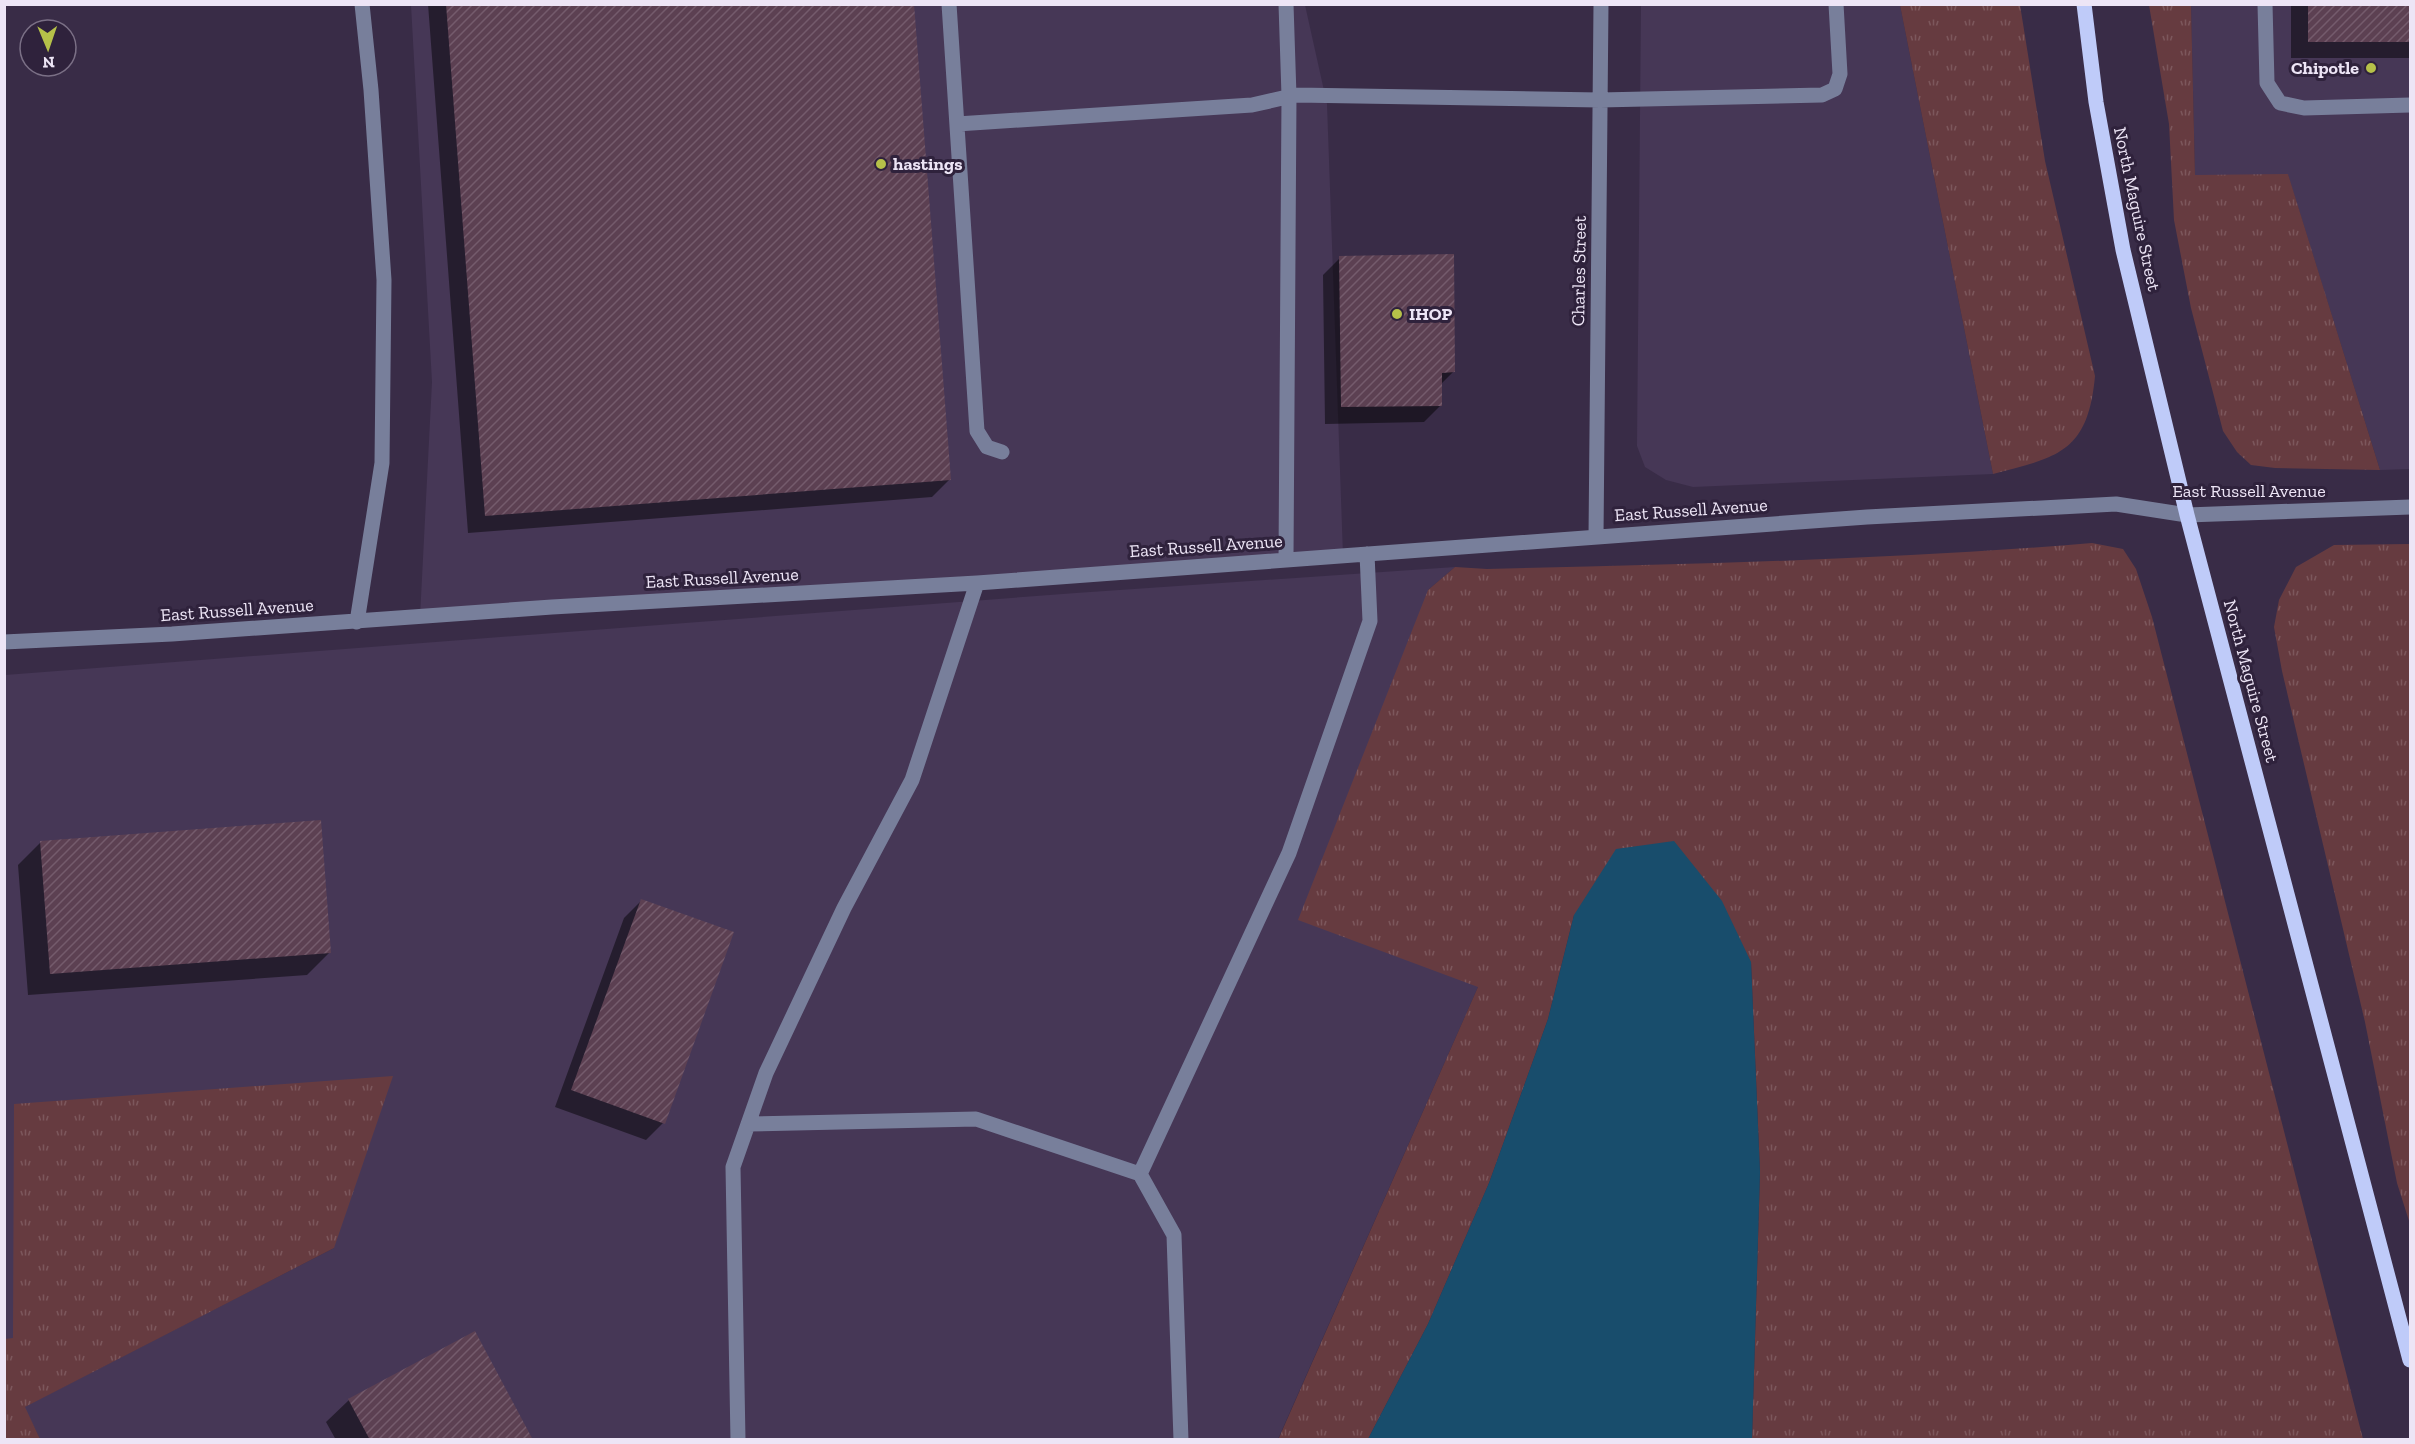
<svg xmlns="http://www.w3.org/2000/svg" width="2415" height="1444" font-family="'Zilla Slab',serif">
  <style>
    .built { fill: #463756 }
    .grass { fill: url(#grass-tufts) }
    .water { fill: #184d6c }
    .shadow { fill: #0007 }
    .building { fill: url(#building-hatch) }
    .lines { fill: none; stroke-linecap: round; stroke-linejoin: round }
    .minor { stroke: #787f9b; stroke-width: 15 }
    .major { stroke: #bfcbf9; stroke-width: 15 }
    .poi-dot { fill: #b6c149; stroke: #2f223c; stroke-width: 2 }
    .labels { text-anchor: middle; stroke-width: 6; stroke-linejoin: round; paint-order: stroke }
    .poi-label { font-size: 18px; font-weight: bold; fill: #ede5f6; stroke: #2f223c; text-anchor: start }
    .street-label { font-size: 18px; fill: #ede5f6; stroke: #2f223c }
  </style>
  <defs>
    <pattern id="grass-tufts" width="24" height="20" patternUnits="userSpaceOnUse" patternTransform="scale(1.5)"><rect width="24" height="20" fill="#663b40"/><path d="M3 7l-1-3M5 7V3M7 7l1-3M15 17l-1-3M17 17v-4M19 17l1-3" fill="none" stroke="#7c575c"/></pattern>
    <pattern id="building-hatch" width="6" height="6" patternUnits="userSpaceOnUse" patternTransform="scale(1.5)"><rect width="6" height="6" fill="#5c4052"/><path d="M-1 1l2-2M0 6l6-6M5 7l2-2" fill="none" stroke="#745b6c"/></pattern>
  </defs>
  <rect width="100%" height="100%" fill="#392c47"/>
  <path class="built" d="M 411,5 L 1305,5 L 1327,104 L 1343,555 L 420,617 L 432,382 Z
    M 1641,5 L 1900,5 L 1993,474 L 1693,487 L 1666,480 L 1645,467 L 1637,446 Z
    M 2191,5 L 2410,5 L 2410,469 L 2380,470 L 2288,175 L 2195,175 Z
    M 1455,567 L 1428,590 L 1478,987 L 1278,1439 L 40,1439 L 24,1407 L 334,1248 L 13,1339 L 5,1339 L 5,675 L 1076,593 Z"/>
  <path class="grass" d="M 1900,5 L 2020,5 L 2045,161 L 2095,376 C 2088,452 2059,457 1993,474 Z
    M 2149,5 L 2191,5 L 2195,175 L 2288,174 L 2380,470 L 2275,468 L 2251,465 L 2237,452 L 2223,431 L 2191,308 L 2174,220 L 2169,124 Z
    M 2092,543 L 2123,549 L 2136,569 L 2152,617 L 2363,1439 L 1752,1439 L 1760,1172 L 1751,962 L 1574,915 L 1548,1019 L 1489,1183 L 1428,1324 L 1368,1439 L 1278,1440 L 1478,987 L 1298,920 L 1428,590 L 1455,567 L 1487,569 C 1689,564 1891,560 2092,543 Z
    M 2410,544 L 2410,1224 L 2397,1183 L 2365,1022 L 2282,671 L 2274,627 L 2279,600 L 2296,567 L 2334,545 Z
    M 393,1076 L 334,1248 L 25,1407 L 40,1439 L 5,1439 L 5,1339 L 13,1338 L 14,1104 Z"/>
  <path class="water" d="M 1674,841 L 1722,901 L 1751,962 L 1760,1172 L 1752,1439 L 1368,1439 L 1428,1324 L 1489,1183 L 1548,1019 L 1574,915 L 1616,849 Z"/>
  <path class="shadow" d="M 428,4 L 913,4 L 949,480 L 932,497 L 468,533 Z
    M 2291,4 L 2410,4 L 2410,58 L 2291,58 Z
    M 1340,258 L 1453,372 L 1441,384 L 1441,405 L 1424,422 L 1325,424 L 1323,275 Z
    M 41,842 L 329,953 L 307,975 L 28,995 L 18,865 Z
    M 641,901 L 663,1123 L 646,1140 L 555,1107 L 624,918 Z
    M 349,1400 L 532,1440 L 336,1440 L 326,1422 Z"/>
  <path class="building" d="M 446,4 L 914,4 L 951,480 L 485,516 Z
    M 2308,4 L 2410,4 L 2410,42 L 2308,42 Z
    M 1454,254 L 1455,372 L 1442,373 L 1442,406 L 1341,407 L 1339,256 Z
    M 321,820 L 331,953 L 50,974 L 40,841 Z
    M 641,899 L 734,932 L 665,1124 L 571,1090 Z
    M 475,1331 L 533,1440 L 370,1440 L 348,1399 Z"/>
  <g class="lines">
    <path class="minor" d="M 949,4 L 977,431 L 987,447 L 1002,452
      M 1286,4 L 1289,96 L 1286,559
      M 2265,4 L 2267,83 L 2280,103 L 2304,108 L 2410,105
      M 957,124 L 1252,105 L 1296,95 L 1600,100 L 1822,95 L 1835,89 L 1840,74 L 1836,4
      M 1596,537 L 1601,4
      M 357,622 L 382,463 L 384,280 L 371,90 L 362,4
      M 4,642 L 172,634 L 552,607 L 977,583 L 1867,517 L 2116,504 L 2187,515 L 2410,507
      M 748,1124 L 976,1119 L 1140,1174
      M 738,1440 L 733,1167 L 766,1073 L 844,908 L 912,780 L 977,583
      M 1181,1440 L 1174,1235 L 1140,1174 L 1289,853 L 1370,621 L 1367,554"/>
    <path class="major" d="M 2084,4 L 2096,102 L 2123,250 L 2187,515 L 2410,1360"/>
  </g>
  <g class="poi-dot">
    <circle cx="2371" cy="68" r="6"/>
    <circle cx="881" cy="164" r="6"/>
    <circle cx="1397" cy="314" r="6"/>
  </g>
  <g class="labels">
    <g class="poi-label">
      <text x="2359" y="74" text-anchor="end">Chipotle</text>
      <text x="893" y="170">hastings</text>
      <text x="1409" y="320">IHOP</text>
    </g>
    <g class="street-label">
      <text transform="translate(2137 209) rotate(78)" y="6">North Maguire Street</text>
      <text transform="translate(1579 271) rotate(-89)" y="6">Charles Street</text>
      <text x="2249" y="497">East Russell Avenue</text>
      <text transform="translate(1691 510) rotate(-4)" y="6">East Russell Avenue</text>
      <text transform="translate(1206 546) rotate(-4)" y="6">East Russell Avenue</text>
      <text transform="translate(722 578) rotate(-3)" y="6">East Russell Avenue</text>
      <text transform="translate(237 610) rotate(-4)" y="6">East Russell Avenue</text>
      <text transform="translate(2251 681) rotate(75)" y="6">North Maguire Street</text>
    </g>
  </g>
  <rect width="2415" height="1444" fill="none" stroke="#ede5f6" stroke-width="12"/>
  <g transform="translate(48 48) rotate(178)"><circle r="28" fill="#2f223c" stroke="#7b7086" stroke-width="1.5"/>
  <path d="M0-4.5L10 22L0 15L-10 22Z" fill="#b6c149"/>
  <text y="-9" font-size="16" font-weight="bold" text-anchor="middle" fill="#ede5f6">N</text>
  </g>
</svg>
